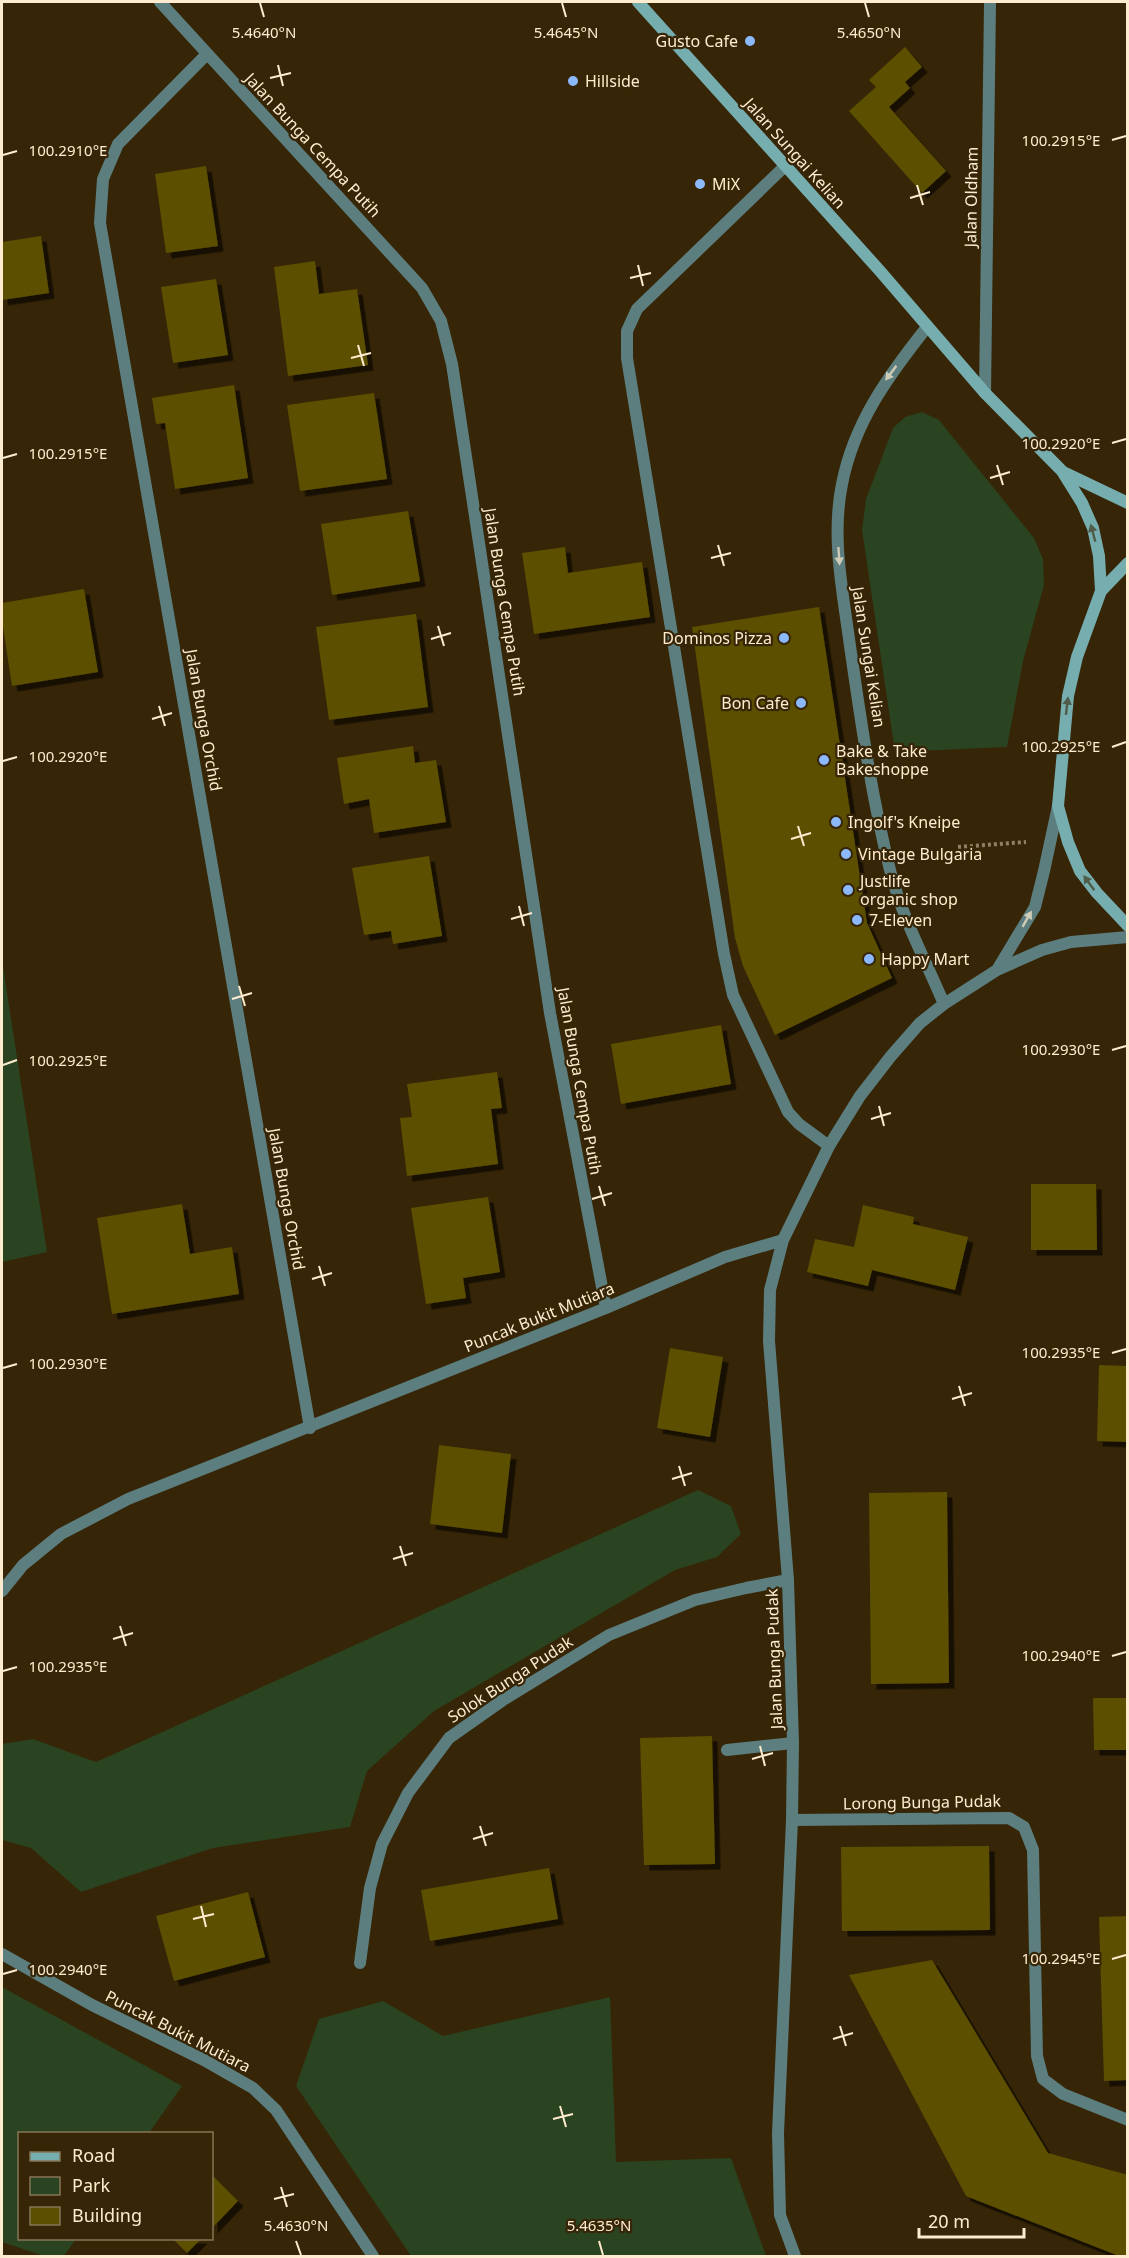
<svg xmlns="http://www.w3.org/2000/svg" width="1129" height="2258" font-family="'Noto Sans',sans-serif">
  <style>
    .green { fill: #2a4320 }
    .building { fill: #5c4f02; filter: url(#shadow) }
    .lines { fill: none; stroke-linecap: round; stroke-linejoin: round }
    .path { stroke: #917f61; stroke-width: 4; stroke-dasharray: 3 3; stroke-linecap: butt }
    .lane { stroke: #5c7e7e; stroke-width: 12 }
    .street { stroke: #5c7e7e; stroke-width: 12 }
    .secondary { stroke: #76aeb0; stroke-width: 12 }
    .oneway { fill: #cecbb7 }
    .oneway2 { fill: #505c4a }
    .ticks { fill: none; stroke: #ffeccf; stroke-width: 2 }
    .poi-dot { fill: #8bb9fc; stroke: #362506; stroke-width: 2 }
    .labels { text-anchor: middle; stroke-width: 4.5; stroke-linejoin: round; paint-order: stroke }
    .poi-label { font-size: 16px; fill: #ffeccf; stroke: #362506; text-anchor: start }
    .street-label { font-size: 16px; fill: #ffeccf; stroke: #362506 }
    .ticks-label { font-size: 15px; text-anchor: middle; fill: #ffeccf; stroke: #362506; stroke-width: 4.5; stroke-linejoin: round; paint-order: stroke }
  </style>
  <defs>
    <filter id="shadow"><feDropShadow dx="5.5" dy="5.5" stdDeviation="0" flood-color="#0009"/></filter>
  </defs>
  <rect width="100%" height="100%" fill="#362506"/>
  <path class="green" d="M 922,412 L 939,420 L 1034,538 L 1043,559 L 1044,585 L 1023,661 L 1007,747 L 895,752 L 862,530 L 866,499 L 893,428 L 905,417 Z
    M 2,960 L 47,1252 L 2,1262 Z
    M 698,1490 L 731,1506 L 741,1534 L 717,1557 L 675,1570 L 434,1711 L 367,1771 L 350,1827 L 213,1848 L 81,1892 L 31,1848 L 2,1840 L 2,1744 L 33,1739 L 96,1762 Z
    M 2,1987 L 182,2086 L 149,2133 L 20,2134 L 20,2238 L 76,2239 L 64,2256 L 44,2256 L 2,2242 Z
    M 610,1997 L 616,2162 L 731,2158 L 766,2256 L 411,2256 L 296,2086 L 319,2019 L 383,2001 L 443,2036 Z"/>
  <path class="building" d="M 905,47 L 922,67 L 905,82 L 910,88 L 889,107 L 946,171 L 922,193 L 849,111 L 876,87 L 869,80 Z
    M 206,166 L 218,246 L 166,253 L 155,174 Z
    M 41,236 L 49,293 L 2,300 L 2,242 Z
    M 315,261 L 319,294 L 357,289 L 368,365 L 288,376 L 274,267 Z
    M 216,279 L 228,355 L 173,363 L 161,287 Z
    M 234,385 L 248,478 L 175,489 L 165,423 L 156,424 L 152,398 Z
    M 374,393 L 387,479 L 300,491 L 287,405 Z
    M 408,511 L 420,581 L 332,595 L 321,524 Z
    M 565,547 L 568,573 L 642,562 L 650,617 L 534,634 L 522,553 Z
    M 84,589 L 98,672 L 12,686 L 2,620 L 2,603 Z
    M 819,607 L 867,923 L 892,978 L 775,1035 L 743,966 L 735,938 L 692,627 Z
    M 416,614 L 428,707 L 329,720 L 316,627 Z
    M 413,746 L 415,763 L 436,760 L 446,822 L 374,833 L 369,799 L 344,804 L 337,758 Z
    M 429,856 L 442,936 L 393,944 L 391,931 L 364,935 L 352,868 Z
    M 721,1025 L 731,1084 L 621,1104 L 611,1044 Z
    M 497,1072 L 502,1108 L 491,1109 L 498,1164 L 407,1176 L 400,1118 L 412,1117 L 407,1084 Z
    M 1031,1184 L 1096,1184 L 1097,1250 L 1031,1250 Z
    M 488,1197 L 500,1272 L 463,1278 L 466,1298 L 426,1304 L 411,1208 Z
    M 182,1204 L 190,1254 L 232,1247 L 239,1294 L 112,1314 L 97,1218 Z
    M 863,1205 L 914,1217 L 913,1224 L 968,1237 L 955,1290 L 872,1270 L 868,1286 L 807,1272 L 815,1239 L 854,1247 Z
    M 670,1348 L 723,1357 L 710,1437 L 657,1428 Z
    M 1099,1365 L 1128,1366 L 1128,1442 L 1097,1441 Z
    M 439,1445 L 511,1454 L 502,1533 L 430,1524 Z
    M 947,1492 L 949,1683 L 871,1684 L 869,1493 Z
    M 1093,1698 L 1128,1698 L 1128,1750 L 1094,1750 Z
    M 712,1736 L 715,1864 L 644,1865 L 640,1738 Z
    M 989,1846 L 990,1930 L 842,1931 L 841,1847 Z
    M 549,1868 L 558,1919 L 430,1941 L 421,1890 Z
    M 248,1892 L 265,1957 L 174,1981 L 156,1916 Z
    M 1128,1916 L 1128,2080 L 1104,2081 L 1099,1917 Z
    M 932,1960 L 1048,2153 L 1128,2175 L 1128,2256 L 1119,2256 L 966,2196 L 849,1975 Z
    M 212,2175 L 238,2201 L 212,2228 Z
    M 172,2238 L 202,2238 L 187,2253 Z"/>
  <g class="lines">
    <path class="path" d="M 958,847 L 1026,842"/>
    <path class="lane" d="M 785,166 L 637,309 L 627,331 L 627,358 L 724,954 L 733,995 L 788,1112 L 799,1124 L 829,1146
      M 727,1750 L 793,1743"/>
    <path class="street" d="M 160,2 L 422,288 L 441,321 L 452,364 L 550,1013 L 606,1308
      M 207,54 L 118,144 L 103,179 L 100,223 L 310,1428
      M 927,327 C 889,375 854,422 842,484 C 831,538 843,593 850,646 C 861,722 872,800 891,874 C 903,919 926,961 944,1004
      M 985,393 L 990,2
      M 997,970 L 1035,907 L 1044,871 L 1058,806
      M 2,1591 L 23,1565 L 61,1534 L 128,1499 L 606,1308 L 725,1257 L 783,1240
      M 792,1820 L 1009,1818 L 1024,1827 L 1033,1850 L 1037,2056 L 1043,2079 L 1063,2094 L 1128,2120
      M 2,1954 L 92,2005 L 204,2060 L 253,2088 L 276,2110 L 373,2256
      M 360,1963 L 370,1888 L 382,1844 L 408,1793 L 449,1738 L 503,1700 L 609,1635 L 695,1600 L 746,1588 L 788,1580
      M 795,2256 L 780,2215 L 778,2133 L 792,1820 L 793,1743 L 788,1580 L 769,1341 L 770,1290 L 783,1240 L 829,1146 L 860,1096 L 891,1056 L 920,1023 L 944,1004 L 997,970 L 1042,950 L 1071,942 L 1128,937"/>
    <path class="secondary" d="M 638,2 L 880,271 L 985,393 L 1062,471 L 1082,503 L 1093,528 L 1099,556 L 1101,591 L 1077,657 L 1068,696 L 1058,806 L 1068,842 L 1080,871 L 1097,893 L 1128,926
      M 1063,472 L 1128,503
      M 1101,591 L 1128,563"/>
  </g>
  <defs><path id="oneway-solid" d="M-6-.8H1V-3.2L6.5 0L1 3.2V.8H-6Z" transform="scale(1.5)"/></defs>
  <g class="oneway">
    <use href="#oneway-solid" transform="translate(891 373) rotate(127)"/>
    <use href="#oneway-solid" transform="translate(839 556) rotate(86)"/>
    <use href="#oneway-solid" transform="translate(1027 919) rotate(-60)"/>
  </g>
  <g class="oneway2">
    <use href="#oneway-solid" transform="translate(1093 533) rotate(-105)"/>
    <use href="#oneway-solid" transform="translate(1067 706) rotate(-83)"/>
    <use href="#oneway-solid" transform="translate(1089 883) rotate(-126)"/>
  </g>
  <path class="ticks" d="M 260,3 L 264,17M 562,3 L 566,17M 865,3 L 869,17M 278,65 L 283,86M 270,78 L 291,73M 1112,140 L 1126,136M 3,155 L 17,151M 917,185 L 923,205M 910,198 L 930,192M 638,265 L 643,286M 630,278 L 651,273M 358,345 L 364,366M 351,358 L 371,353M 1112,443 L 1126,439M 3,458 L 17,454M 997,465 L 1003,485M 990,478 L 1010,472M 718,545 L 724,566M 711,558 L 731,553M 438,626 L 444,646M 431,639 L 451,633M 159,706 L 165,726M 152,719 L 172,713M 1112,747 L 1126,742M 3,761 L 17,757M 798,826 L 804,846M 791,839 L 811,833M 519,906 L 524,926M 511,919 L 532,913M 239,986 L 245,1006M 232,999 L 252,993M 1112,1050 L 1126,1046M 3,1065 L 17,1060M 879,1106 L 884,1126M 871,1119 L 891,1113M 599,1186 L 605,1206M 592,1199 L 612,1193M 319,1266 L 325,1286M 312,1279 L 332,1273M 1112,1353 L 1126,1349M 3,1368 L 17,1364M 959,1386 L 965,1406M 952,1399 L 972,1393M 679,1466 L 685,1486M 672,1479 L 692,1473M 400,1546 L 406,1566M 393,1559 L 413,1553M 120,1626 L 126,1646M 113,1639 L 133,1633M 1112,1656 L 1126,1652M 3,1671 L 17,1667M 760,1746 L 765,1766M 752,1759 L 773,1753M 480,1826 L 486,1846M 473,1839 L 493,1833M 201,1906 L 206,1927M 193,1919 L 214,1914M 1112,1959 L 1126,1955M 3,1974 L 17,1970M 840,2026 L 846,2046M 833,2039 L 853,2033M 560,2106 L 566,2127M 553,2119 L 573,2114M 281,2187 L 287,2207M 274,2199 L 294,2194M 296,2241 L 301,2255M 599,2241 L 603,2255"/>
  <g class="poi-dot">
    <circle cx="750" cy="41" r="6"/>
    <circle cx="573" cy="81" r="6"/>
    <circle cx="700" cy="184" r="6"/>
    <circle cx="784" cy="638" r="6"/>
    <circle cx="801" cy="703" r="6"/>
    <circle cx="824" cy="760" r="6"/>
    <circle cx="836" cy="822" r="6"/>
    <circle cx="846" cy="854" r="6"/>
    <circle cx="848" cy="890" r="6"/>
    <circle cx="857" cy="920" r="6"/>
    <circle cx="869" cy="959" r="6"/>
  </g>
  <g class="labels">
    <g class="poi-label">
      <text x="738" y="47" text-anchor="end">Gusto Cafe</text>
      <text x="585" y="87">Hillside</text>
      <text x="712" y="190">MiX</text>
      <text x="772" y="644" text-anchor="end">Dominos Pizza</text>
      <text x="789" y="709" text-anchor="end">Bon Cafe</text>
      <text x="836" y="757">Bake &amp; Take<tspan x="836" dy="18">Bakeshoppe</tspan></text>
      <text x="848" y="828">Ingolf's Kneipe</text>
      <text x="858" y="860">Vintage Bulgaria</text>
      <text x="860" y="887">Justlife<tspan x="860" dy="18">organic shop</tspan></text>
      <text x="869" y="926">7-Eleven</text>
      <text x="881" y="965">Happy Mart</text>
    </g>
    <g class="street-label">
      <text transform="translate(313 145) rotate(47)" y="6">Jalan Bunga Cempa Putih</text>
      <text transform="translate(795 153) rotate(48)" y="6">Jalan Sungai Kelian</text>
      <text transform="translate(971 197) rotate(-89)" y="6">Jalan Oldham</text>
      <text transform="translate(505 602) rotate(81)" y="6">Jalan Bunga Cempa Putih</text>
      <text transform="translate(869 657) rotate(81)" y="6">Jalan Sungai Kelian</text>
      <text transform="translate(204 720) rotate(80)" y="6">Jalan Bunga Orchid</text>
      <text transform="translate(580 1081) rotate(80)" y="6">Jalan Bunga Cempa Putih</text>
      <text transform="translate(287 1199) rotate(80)" y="6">Jalan Bunga Orchid</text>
      <text transform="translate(539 1317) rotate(-22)" y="6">Puncak Bukit Mutiara</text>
      <text transform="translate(774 1659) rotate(-92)" y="6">Jalan Bunga Pudak</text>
      <text transform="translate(510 1679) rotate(-33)" y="6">Solok Bunga Pudak</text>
      <text transform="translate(922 1802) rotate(-1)" y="6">Lorong Bunga Pudak</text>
      <text transform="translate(178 2031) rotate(27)" y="6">Puncak Bukit Mutiara</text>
    </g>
  </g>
  <g class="ticks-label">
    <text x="264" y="38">5.4640°N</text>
    <text x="566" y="38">5.4645°N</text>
    <text x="869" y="38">5.4650°N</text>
    <text x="1061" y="146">100.2915°E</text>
    <text x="68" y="156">100.2910°E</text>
    <text x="1061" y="449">100.2920°E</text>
    <text x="68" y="459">100.2915°E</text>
    <text x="1061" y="752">100.2925°E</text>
    <text x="68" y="762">100.2920°E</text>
    <text x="1061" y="1055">100.2930°E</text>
    <text x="68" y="1066">100.2925°E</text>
    <text x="1061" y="1358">100.2935°E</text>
    <text x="68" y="1369">100.2930°E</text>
    <text x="1061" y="1661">100.2940°E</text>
    <text x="68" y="1672">100.2935°E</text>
    <text x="1061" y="1964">100.2945°E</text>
    <text x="68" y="1975">100.2940°E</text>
    <text x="296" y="2231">5.4630°N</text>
    <text x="599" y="2231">5.4635°N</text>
  </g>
  <rect width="1129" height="2258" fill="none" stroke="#ffeccf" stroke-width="6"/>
  <rect x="18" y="2132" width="195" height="108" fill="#362506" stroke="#867556" stroke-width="1.5"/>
  <rect x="30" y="2152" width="30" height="9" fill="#76aeb0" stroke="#867556" stroke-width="1.5"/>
  <text x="72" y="2162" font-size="18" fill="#ffeccf">Road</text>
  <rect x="30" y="2177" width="30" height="18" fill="#2a4320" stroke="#867556" stroke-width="1.5"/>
  <text x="72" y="2192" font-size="18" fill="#ffeccf">Park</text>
  <rect x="30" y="2207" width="30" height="18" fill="#5c4f02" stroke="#867556" stroke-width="1.5"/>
  <text x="72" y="2222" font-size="18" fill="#ffeccf">Building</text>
  <path d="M919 2228v9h105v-9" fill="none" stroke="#ffeccf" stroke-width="3"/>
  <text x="928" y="2228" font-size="18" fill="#ffeccf" stroke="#362506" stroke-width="4.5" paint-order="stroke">20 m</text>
</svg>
